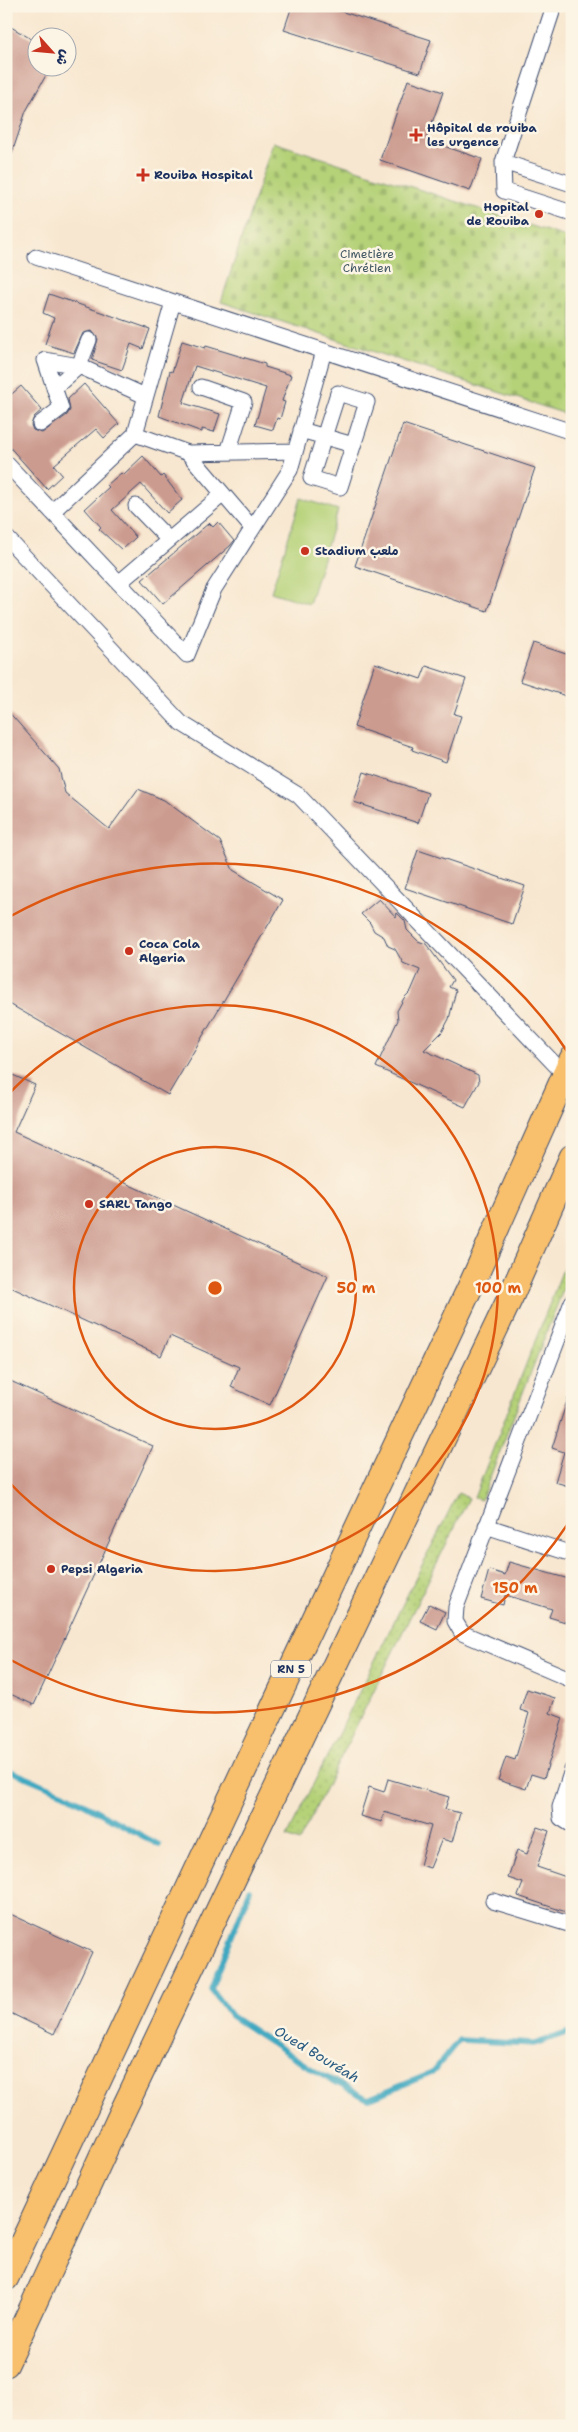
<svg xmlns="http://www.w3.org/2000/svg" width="578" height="2432" font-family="'Shantell Sans','Playpen Sans Arabic',sans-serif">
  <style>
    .grass { fill: url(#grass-dots); stroke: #68806b }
    .cemetery { fill: url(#cemetery-stones); stroke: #68806b }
    .garden { fill: #b5d278; stroke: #68806b }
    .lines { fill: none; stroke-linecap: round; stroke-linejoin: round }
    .stream { stroke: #41a9c1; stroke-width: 5.5 }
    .building { fill: #cc9b90 }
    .minor-casing { stroke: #3c4b6f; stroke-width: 17 }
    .trunk-casing { stroke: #3c4b6f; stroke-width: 27 }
    .minor { stroke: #fff; stroke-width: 15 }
    .trunk { stroke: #f8bf6c; stroke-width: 25 }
    .ring { fill: none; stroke: #de5710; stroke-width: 2.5 }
    .poi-dot { fill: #c8321e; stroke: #fcf5e5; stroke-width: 2 }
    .labels { text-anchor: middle; stroke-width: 5; stroke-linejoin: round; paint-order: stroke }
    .shield { fill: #fcf5e5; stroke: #5e6a86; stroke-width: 1 }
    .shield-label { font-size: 11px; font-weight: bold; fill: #1b2f5e }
    .poi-label { font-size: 12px; font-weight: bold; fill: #1b2f5e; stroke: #fcf5e5; text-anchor: start }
    .park-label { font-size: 12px; fill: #425864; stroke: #fcf5e5 }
    .water-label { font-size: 14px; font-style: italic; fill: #285a81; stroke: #fcf5e5 }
    .centre { fill: #de5710; stroke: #fcf5e5; stroke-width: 2.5 }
    .ring-label { font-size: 15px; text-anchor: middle; font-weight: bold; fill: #de5710; stroke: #fcf5e5; stroke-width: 5; stroke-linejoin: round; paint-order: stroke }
  </style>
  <defs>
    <pattern id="grass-dots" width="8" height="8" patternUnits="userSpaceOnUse" patternTransform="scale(1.25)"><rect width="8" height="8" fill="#b5d278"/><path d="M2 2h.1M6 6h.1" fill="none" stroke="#9bb56a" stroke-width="1.8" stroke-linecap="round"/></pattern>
    <pattern id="cemetery-stones" width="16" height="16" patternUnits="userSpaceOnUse" patternTransform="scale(1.25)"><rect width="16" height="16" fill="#b5d278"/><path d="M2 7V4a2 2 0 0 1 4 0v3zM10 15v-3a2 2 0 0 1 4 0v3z" fill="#9bb56a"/></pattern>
  </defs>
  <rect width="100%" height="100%" fill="#fcf5e5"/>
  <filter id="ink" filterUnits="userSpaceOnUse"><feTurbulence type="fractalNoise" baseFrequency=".02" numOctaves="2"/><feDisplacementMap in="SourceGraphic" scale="10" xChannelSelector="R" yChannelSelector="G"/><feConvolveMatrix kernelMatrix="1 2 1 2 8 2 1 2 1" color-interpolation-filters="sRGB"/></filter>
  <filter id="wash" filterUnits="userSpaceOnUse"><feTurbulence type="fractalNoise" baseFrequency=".0096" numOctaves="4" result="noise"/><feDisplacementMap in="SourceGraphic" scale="20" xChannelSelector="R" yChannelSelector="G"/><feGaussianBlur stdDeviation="1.12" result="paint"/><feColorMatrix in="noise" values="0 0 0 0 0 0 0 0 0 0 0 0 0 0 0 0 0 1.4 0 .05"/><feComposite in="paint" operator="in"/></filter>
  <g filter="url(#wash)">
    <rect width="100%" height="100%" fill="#f8e7d0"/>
    <path class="grass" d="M 572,1246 L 572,1267 L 481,1500 L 474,1498 Z
      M 458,1493 L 469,1498 L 299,1842 L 287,1837 Z"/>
    <path class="cemetery" d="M 273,142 L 572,239 L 572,416 L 221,302 Z"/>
    <path class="garden" d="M 301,498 L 338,510 L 309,604 L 271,592 Z"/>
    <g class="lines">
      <path class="stream" d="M 6,1769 L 66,1794 L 159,1845
        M 250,1890 L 211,1989 L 231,2016 L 318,2073 L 368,2099 L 432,2073 L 459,2040 L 534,2044 L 572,2031"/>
    </g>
    <g id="blocks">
      <path class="building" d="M 292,6 L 324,6 L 431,40 L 420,73 L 284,30 Z
        M 6,24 L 38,43 L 38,68 L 50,68 L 26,111 L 9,162 L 6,162 Z
        M 408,80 L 443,92 L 426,140 L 482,159 L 470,191 L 380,160 Z
        M 49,294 L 150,329 L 143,349 L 131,344 L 122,370 L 92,360 L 98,339 L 92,331 L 83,333 L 74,353 L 45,344 L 54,318 L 43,313 Z
        M 182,341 L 205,348 L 206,346 L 265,364 L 265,367 L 291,375 L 282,401 L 285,402 L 280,419 L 277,418 L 273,430 L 255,425 L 266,388 L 195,366 L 183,403 L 220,414 L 214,432 L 202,429 L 202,432 L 159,416 L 170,371 L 172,372 Z
        M 84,384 L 119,424 L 104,438 L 96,429 L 54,465 L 62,475 L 47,489 L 6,443 L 6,399 L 21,386 L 42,410 L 34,417 L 31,425 L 33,430 L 42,433 L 67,415 L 70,410 L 68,399 Z
        M 403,424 L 535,468 L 487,611 L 355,566 Z
        M 143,456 L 161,477 L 163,475 L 182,500 L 167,513 L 141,484 L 112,510 L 136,537 L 122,550 L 99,529 L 101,527 L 85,509 L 109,487 L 107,485 L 121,473 L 123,475 Z
        M 218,522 L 234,541 L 230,546 L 163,604 L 142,580 L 209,523 L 213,527 Z
        M 533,643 L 572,656 L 572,698 L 520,681 Z
        M 375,663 L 421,679 L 426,666 L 466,679 L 454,714 L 461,716 L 446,762 L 412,750 L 413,747 L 354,727 Z
        M 6,709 L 59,769 L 65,793 L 109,829 L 138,789 L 164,800 L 220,841 L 233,870 L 283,900 L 168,1095 L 6,1002 Z
        M 364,772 L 428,793 L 418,823 L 354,802 Z
        M 418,850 L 525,886 L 512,924 L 405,888 Z
        M 379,899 L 396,917 L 397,913 L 405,921 L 407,930 L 418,941 L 426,944 L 453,980 L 449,987 L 456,990 L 449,1019 L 442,1032 L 424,1050 L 478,1075 L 479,1082 L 465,1107 L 376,1067 L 398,1020 L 397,1011 L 404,998 L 411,991 L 420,970 L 403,963 L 395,949 L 388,946 L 384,937 L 374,931 L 370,923 L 361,914 Z
        M 6,1072 L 35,1085 L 14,1132 L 328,1276 L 270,1405 L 231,1387 L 239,1367 L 170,1336 L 161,1356 L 6,1285 Z
        M 6,1379 L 153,1446 L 34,1705 L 6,1692 Z
        M 568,1398 L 572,1398 L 572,1487 L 555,1482 L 564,1452 L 552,1448 Z
        M 509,1562 L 569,1579 L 566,1591 L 572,1593 L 572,1624 L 549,1617 L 552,1609 L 519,1599 L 505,1595 L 503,1605 L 481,1599 L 489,1570 L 505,1575 Z
        M 429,1604 L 445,1612 L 437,1629 L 420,1621 Z
        M 527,1689 L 555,1698 L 550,1713 L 563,1718 L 544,1778 L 531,1774 L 526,1789 L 498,1780 L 506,1757 L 515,1760 L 525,1727 L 529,1713 L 520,1710 Z
        M 388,1779 L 449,1797 L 445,1809 L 460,1813 L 452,1842 L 442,1839 L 430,1868 L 420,1865 L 431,1826 L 384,1812 L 382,1822 L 360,1816 L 369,1787 L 384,1792 Z
        M 537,1827 L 549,1831 L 537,1867 L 572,1879 L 572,1914 L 518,1896 L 523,1883 L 508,1878 L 517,1850 L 527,1854 Z
        M 6,1912 L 92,1952 L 54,2034 L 6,2011 Z"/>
    </g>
  </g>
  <g filter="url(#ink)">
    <use href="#blocks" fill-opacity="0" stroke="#3c4b6f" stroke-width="1"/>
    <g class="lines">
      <g class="minor-casing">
        <path id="minor" d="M 554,6 L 503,162 L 504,191 L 572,213
          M 503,162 L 572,184
          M 36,257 L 572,432
          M 201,387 L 244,402 L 228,452
          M 54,388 L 79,366 L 145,396
          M 338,393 L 367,402 L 340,487 L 311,478 Z
          M 40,424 L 61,408 L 45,360 L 79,366 L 89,340
          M 301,430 L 353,445
          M 135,434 L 188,453 L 223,494
          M 188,453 L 295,451
          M 6,463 L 187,655 L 214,589 L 290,470 L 324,351
          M 136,506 L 169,540
          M 52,512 L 135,434 L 173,302
          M 6,537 L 181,723 L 298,795 L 565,1075 L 570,1079
          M 119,583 L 223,494 L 252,528
          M 572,1302 L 456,1607 L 455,1621 L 462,1633 L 572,1680
          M 486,1526 L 572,1554
          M 572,1770 L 560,1807 L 561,1818 L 572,1825
          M 493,1901 L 572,1925"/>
      </g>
      <g class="trunk-casing">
        <path id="trunk" d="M 6,2278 L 473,1281 L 572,1059
          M 6,2364 L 119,2119 L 510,1298 L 572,1157"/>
      </g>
      <use href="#minor" class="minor"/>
      <use href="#trunk" class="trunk"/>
    </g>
  </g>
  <g class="ring">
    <circle cx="215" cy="1288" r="141"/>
    <path d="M6 1097A283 283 0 1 1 6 1479"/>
    <path d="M571 1519A424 424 0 0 1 9 1659M9 917A424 424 0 0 1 571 1057"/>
  </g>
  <g class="poi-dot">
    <path d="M413.5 127.5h5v5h5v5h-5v5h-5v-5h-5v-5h5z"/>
    <path d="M140.5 167.5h5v5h5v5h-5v5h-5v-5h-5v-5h5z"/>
    <circle cx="539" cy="214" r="5"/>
    <circle cx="305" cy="551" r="5"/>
    <circle cx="129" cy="951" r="5"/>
    <circle cx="89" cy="1204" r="5"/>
    <circle cx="51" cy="1569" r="5"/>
  </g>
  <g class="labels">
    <rect class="shield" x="271" y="1660.5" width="40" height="17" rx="4"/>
    <g class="shield-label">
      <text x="291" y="1673">RN 5</text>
    </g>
    <g class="poi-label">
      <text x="427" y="132">Hôpital de rouiba<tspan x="427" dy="14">les urgence</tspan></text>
      <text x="154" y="179">Rouiba Hospital</text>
      <text x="529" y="211" text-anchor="end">Hopital<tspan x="529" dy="14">de Rouiba</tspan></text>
      <text x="315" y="555">Stadium ملعب</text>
      <text x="139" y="948">Coca Cola<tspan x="139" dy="14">Algeria</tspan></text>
      <text x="99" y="1208">SARL Tango</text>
      <text x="61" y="1573">Pepsi Algeria</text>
    </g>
    <g class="park-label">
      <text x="367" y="258">Cimetière<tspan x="367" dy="14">Chrétien</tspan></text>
    </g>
    <g class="water-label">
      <text transform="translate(317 2054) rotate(31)" y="5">Oued Bouréah</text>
    </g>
  </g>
  <circle cx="215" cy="1288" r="8" class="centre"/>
  <g class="ring-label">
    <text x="356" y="1293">50 m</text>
    <text x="498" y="1293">100 m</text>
    <text x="515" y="1593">150 m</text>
  </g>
  <rect width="578" height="2432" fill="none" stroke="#fcf5e5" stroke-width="25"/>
  <g transform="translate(52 52) rotate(117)"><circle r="24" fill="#fcf5e5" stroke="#a2a6af"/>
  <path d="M0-4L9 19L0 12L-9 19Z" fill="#c8321e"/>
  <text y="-8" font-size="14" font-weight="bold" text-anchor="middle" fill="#1b2f5e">ش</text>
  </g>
</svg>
